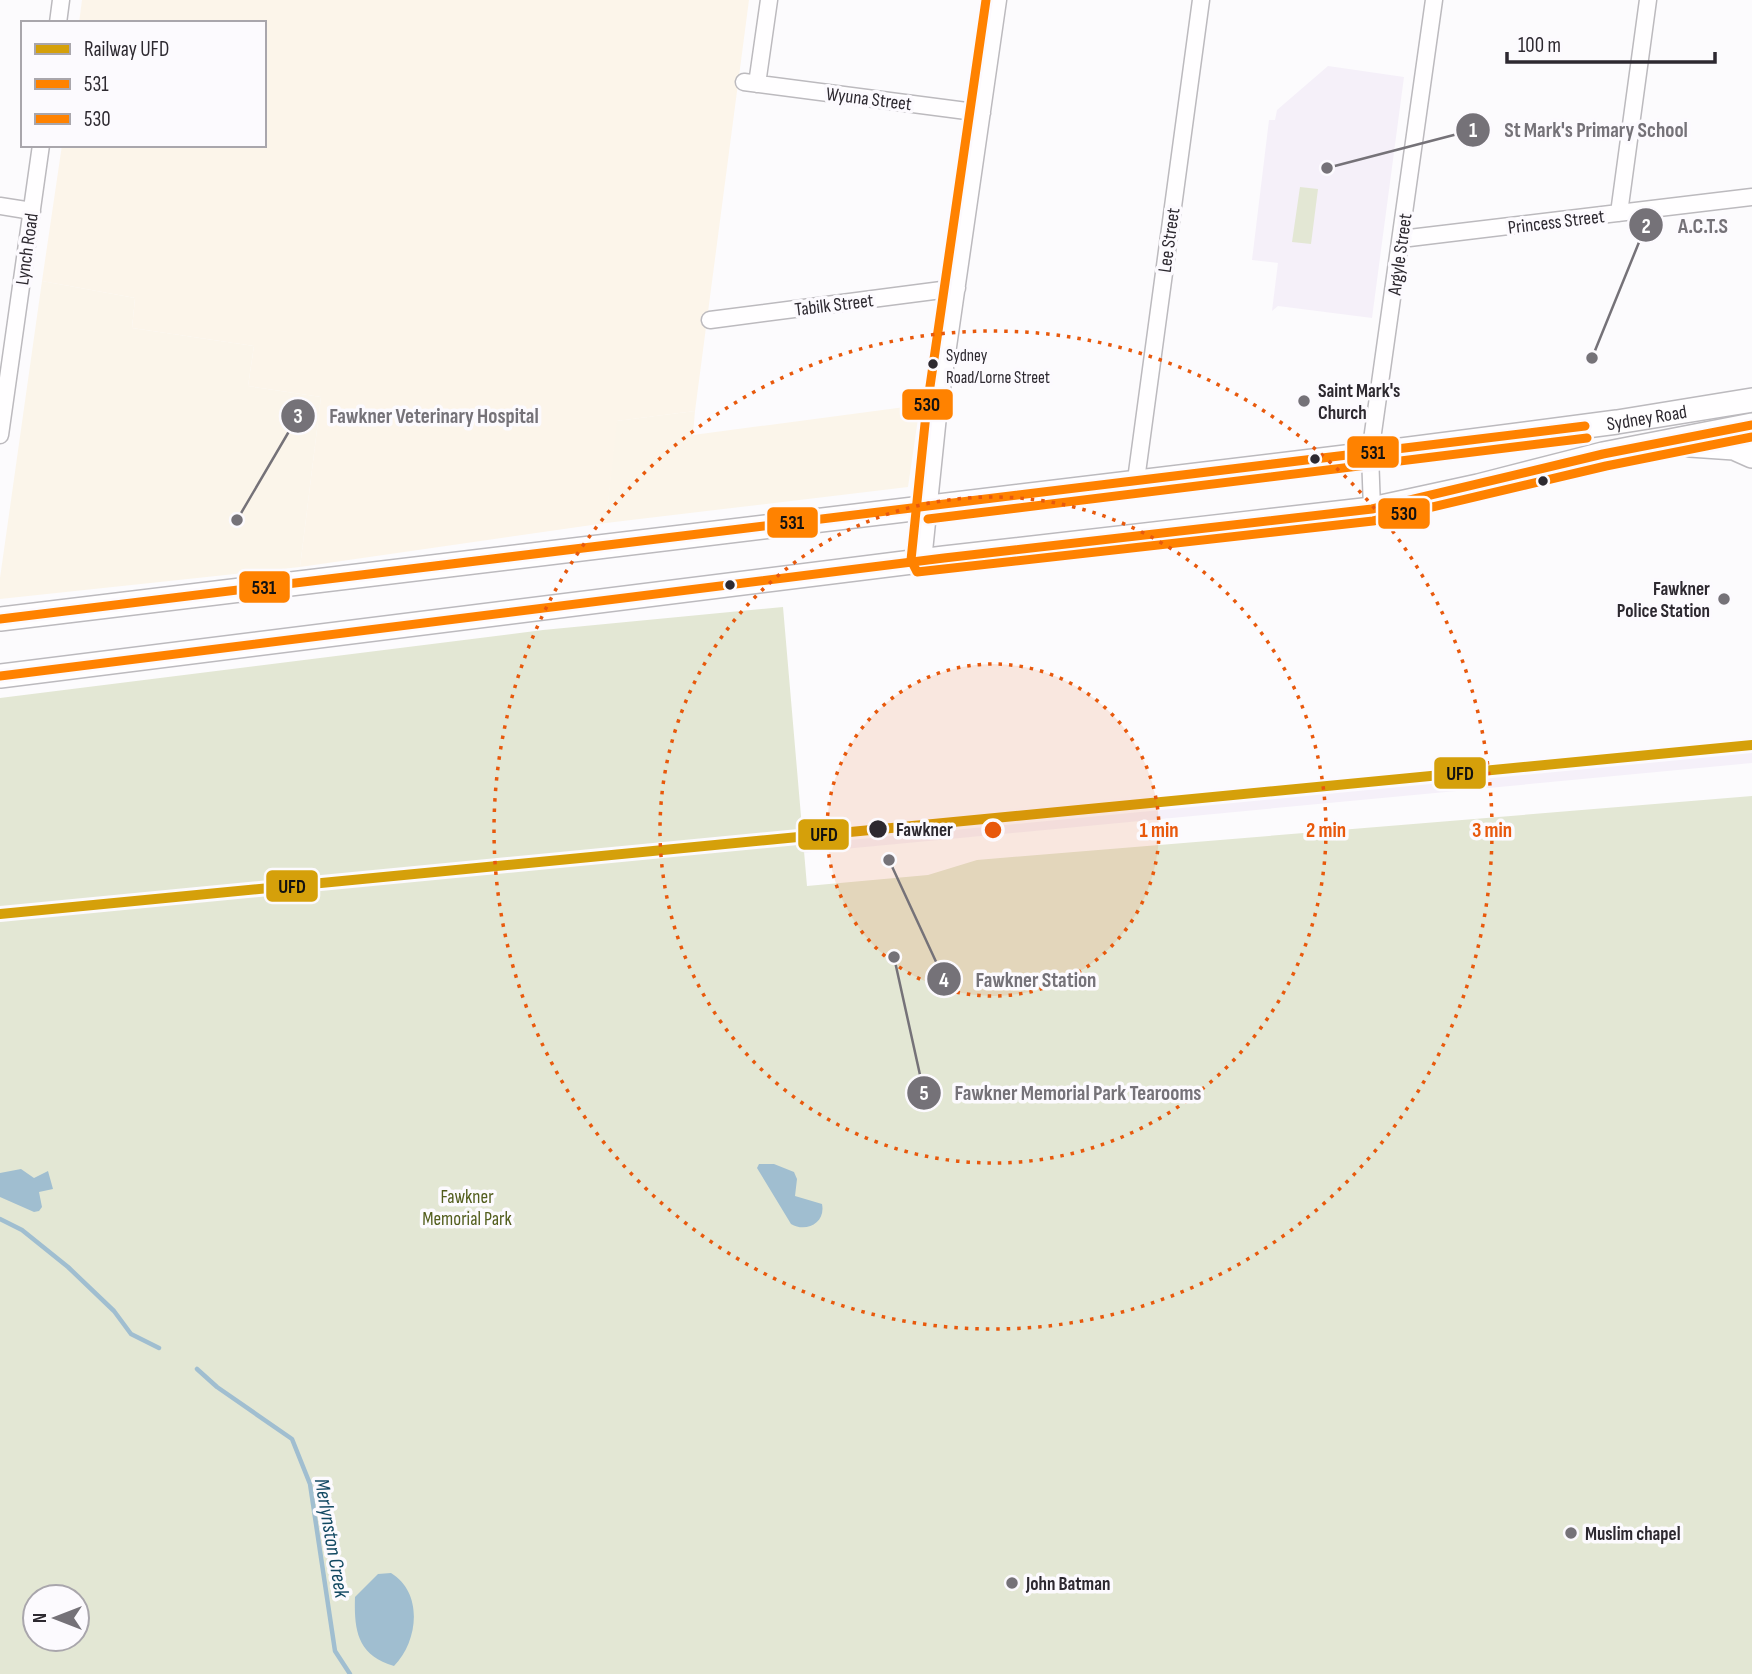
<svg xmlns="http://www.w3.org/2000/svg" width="1752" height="1674" font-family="'Sofia Sans Condensed',sans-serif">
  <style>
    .commercial { fill: #fbf5ea }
    .industrial { fill: #fcf5ea }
    .built { fill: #f5f0f9 }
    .green { fill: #e3e7d4; fill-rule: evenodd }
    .water { fill: #a0bed0 }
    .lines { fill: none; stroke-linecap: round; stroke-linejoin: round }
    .stream { stroke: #a0bed0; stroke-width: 4.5 }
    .minor-casing { stroke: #bcbabe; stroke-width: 19 }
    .highway-casing { stroke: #bcbabe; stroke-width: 26 }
    .minor { stroke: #fffeff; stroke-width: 16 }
    .highway { stroke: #fffeff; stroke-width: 23 }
    .bus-1-casing { stroke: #fcfafe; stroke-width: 14 }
    .bus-2-casing { stroke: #fcfafe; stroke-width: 14 }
    .bus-1 { stroke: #ff8200; stroke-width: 9 }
    .bus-2 { stroke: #ff8200; stroke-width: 9 }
    .rail-1-casing { stroke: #fcfafe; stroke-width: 16 }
    .rail-1 { stroke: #d5a00a; stroke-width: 10 }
    .ring { fill: none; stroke: #e8590c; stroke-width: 3.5; stroke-dasharray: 3.5 7 }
    .bus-dot { fill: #2d2930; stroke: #fcfafe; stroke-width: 2.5 }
    .poi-dot { fill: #757278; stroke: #fcfafe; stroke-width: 2.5 }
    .labels { text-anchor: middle; stroke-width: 7; stroke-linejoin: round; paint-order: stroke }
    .bus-label { font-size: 17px; fill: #2d2930; stroke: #fcfafe; text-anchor: start }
    .street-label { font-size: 19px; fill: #2d2930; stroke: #fcfafe }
    .poi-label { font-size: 19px; font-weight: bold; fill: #2d2930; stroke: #fcfafe; text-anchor: start }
    .stop-label { font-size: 19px; font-weight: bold; fill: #2d2930; stroke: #fcfafe; text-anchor: start }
    .park-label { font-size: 19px; fill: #525d1c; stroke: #fcfafe }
    .water-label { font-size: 21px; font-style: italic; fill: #114862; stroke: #fcfafe }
    .centre { fill: #e8590c; stroke: #fcfafe; stroke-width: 3.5 }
    .ring-label { font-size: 21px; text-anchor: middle; font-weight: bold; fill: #e8590c; stroke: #fcfafe; stroke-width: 7; stroke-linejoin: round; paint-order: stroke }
    .leader { fill: none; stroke: #757278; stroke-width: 2.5 }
    .callout-dot { fill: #757278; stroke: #fcfafe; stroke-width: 2.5 }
    .mark-label { font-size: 21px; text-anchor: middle; font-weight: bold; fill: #fff }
    .callout-label { font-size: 21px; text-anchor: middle; font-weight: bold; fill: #757278; stroke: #fcfafe; stroke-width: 7; stroke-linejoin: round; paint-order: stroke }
    .line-badge { stroke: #fcfafe; stroke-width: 2.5 }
    .pale-badge-label { font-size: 19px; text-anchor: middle; font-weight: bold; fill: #111 }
  </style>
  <rect width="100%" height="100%" fill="#fcfbfd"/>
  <path class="commercial" d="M 42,281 L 135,298 L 132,328 L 254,346 L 248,386 L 321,397 L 300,567 L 0,599 L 0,578 Z
    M 920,405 L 908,487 L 606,523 L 616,421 L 695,411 L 693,435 Z"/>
  <path class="industrial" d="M 82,0 L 749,0 L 695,411 L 617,421 L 606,523 L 300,567 L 321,397 L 248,386 L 254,346 L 132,328 L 135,298 L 42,281 L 62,145 L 264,145 L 264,23 L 79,23 Z"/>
  <path class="built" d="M 1328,66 L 1404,77 L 1372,318 L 1278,306 L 1272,311 L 1278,263 L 1252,260 L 1269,120 L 1275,120 L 1277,110 Z
    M 1752,740 L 1752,763 L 632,869 L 631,850 Z"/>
  <path class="green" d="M 1300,187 L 1318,189 L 1311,244 L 1292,242 Z
    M 783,607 L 807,886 L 928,875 L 977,860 L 1752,796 L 1752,1674 L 0,1674 L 0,698 L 543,630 ZM 35,1597 L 77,1597 L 77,1639 L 35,1639 Z"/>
  <path class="water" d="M 759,1164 L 774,1164 L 794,1172 L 797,1179 L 795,1196 L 822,1204 C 826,1223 806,1233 791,1224 L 757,1168 Z
    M 21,1169 L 34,1178 L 48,1171 L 53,1189 L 39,1192 L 42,1207 L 39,1211 L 34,1212 L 0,1197 L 0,1173 Z
    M 391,1573 C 424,1593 418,1642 394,1666 C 357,1655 354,1630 355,1597 L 378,1574 Z"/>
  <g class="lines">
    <path class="stream" d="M 0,1219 L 22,1230 L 68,1267 L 114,1311 L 131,1334 L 159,1348
      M 197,1369 L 217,1387 L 292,1439 L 310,1484 L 335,1651 L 350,1674"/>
    <g class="minor-casing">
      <path id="minor" d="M 58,23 L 61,0
        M 744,82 L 982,113
        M 757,84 L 769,0
        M 0,206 L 32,211
        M 1619,213 L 1648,0
        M 1401,239 L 1752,197
        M 710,320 L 957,288
        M 0,435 L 41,145
        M 1136,480 L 1201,0
        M 1372,509 L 1370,454 L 1434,0
        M 923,561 L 938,416 L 998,0"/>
    </g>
    <g class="highway-casing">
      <g id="highway">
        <path d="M 1690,445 L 1734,448 L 1752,456"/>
        <path id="s1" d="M 0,619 L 1370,454 L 1617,422 L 1752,400"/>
        <path d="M 0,676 L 944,558 L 1372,509 L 1478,486 L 1603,454 L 1752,425"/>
      </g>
    </g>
    <use href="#minor" class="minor"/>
    <use href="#highway" class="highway"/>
    <g class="bus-1-casing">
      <path id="bus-1" d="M 0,619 L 1585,426
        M 0,676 L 944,558 L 1372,509 L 1603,454 L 1752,425"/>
    </g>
    <g class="bus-2-casing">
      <path id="bus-2" d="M 986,0 L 926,414 L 911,560 L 917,572 L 1373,521 L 1606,466 L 1752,437
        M 928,519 L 1587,438"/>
    </g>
    <use href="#bus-1" class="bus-1"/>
    <use href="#bus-2" class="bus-2"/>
    <g class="rail-1-casing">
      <path id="rail-1" d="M 0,914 L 1752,745"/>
    </g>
    <use href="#rail-1" class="rail-1"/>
  </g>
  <circle cx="993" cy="830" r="166" fill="#e8590c" fill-opacity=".12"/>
  <g class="ring">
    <circle cx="993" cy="830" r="166"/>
    <circle cx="993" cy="830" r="333"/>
    <circle cx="993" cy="830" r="499"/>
  </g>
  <g class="bus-dot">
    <circle cx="933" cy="364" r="6"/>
    <circle cx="1315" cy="459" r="6"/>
    <circle cx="1543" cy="481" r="6"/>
    <circle cx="730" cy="585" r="6"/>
    <circle cx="878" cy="829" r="10"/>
  </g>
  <g class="poi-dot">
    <circle cx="1304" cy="401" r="7"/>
    <circle cx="1724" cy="599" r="7"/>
    <circle cx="1571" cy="1533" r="7"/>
    <circle cx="1012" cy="1583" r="7"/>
  </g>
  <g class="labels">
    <g class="bus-label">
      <text x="946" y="361">Sydney<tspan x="946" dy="22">Road/Lorne Street</tspan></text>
    </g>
    <g class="street-label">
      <text transform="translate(869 98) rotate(7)" y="7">Wyuna Street</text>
      <text transform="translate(1556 221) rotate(-7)" y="7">Princess Street</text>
      <text transform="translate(1168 240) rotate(-82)" y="7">Lee Street</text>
      <text transform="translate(26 249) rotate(-82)" y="7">Lynch Road</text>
      <text transform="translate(1399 254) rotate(-82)" y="7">Argyle Street</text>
      <text transform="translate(834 304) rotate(-7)" y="7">Tabilk Street</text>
      <text dy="7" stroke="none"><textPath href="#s1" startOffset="1659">Sydney Road</textPath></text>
    </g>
    <g class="poi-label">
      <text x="1318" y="397">Saint Mark's<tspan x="1318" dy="22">Church</tspan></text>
      <text x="1710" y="595" text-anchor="end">Fawkner<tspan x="1710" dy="22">Police Station</tspan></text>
      <text x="1585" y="1540">Muslim chapel</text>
      <text x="1026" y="1590">John Batman</text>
    </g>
    <g class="stop-label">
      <text x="896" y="836">Fawkner</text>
    </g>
    <g class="park-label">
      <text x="467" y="1203">Fawkner<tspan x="467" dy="22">Memorial Park</tspan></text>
    </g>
    <g class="water-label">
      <text transform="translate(332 1538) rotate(80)" y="7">Merlynston Creek</text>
    </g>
  </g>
  <circle cx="993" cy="830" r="10" class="centre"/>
  <g class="ring-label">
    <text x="1159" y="837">1 min</text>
    <text x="1326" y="837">2 min</text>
    <text x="1492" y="837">3 min</text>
  </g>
  <path class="leader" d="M1327 168L1473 130M1592 358L1646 225M237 520L298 416M889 860L944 979M894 957L924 1093"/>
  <g class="callout-dot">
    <circle cx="1327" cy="168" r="7"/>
    <circle cx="1592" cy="358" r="7"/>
    <circle cx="237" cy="520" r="7"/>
    <circle cx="889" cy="860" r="7"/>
    <circle cx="894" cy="957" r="7"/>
    <circle cx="1473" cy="130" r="18"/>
    <circle cx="1646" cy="225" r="18"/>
    <circle cx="298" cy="416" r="18"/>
    <circle cx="944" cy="979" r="18"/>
    <circle cx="924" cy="1093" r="18"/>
  </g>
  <g class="mark-label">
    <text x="1473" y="137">1</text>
    <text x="1646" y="233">2</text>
    <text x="298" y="423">3</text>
    <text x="944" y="987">4</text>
    <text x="924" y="1100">5</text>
  </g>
  <g class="callout-label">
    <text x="1596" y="137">St Mark's Primary School</text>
    <text x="1703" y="233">A.C.T.S</text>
    <text x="434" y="423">Fawkner Veterinary Hospital</text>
    <text x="1036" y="987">Fawkner Station</text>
    <text x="1078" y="1100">Fawkner Memorial Park Tearooms</text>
  </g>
  <g class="line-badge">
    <rect x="901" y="388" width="53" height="33" rx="7" fill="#ff8200"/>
    <rect x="1346" y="435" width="54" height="34" rx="7" fill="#ff8200"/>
    <rect x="1377" y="497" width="54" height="33" rx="7" fill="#ff8200"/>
    <rect x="766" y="506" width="53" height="33" rx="7" fill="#ff8200"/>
    <rect x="238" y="570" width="53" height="34" rx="7" fill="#ff8200"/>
    <rect x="1433" y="756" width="54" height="34" rx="7" fill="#d5a00a"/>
    <rect x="797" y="818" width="53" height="33" rx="7" fill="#d5a00a"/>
    <rect x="265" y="869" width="54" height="34" rx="7" fill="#d5a00a"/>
  </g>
  <g class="pale-badge-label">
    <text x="927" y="411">530</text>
    <text x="1373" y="459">531</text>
    <text x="1404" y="520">530</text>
    <text x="792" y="529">531</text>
    <text x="264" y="594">531</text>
    <text x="1460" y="780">UFD</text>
    <text x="824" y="841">UFD</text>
    <text x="292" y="893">UFD</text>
  </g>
  <rect x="21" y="21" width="245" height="126" fill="#fcfafe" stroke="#a9a6ac" stroke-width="2"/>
  <rect x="35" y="44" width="35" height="10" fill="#d5a00a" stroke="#a9a6ac" stroke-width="2"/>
  <text x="84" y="56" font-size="21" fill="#2d2930">Railway UFD</text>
  <rect x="35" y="79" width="35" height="10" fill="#ff8200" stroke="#a9a6ac" stroke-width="2"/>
  <text x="84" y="91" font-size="21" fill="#2d2930">531</text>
  <rect x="35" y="114" width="35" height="10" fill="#ff8200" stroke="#a9a6ac" stroke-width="2"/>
  <text x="84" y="126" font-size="21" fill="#2d2930">530</text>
  <g transform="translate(56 1618) rotate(270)"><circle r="33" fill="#fcfafe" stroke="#a9a6ac" stroke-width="2"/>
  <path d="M0-5L12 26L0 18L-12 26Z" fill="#757278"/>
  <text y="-10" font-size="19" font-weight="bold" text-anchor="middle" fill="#2d2930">N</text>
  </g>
  <path d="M1507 52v10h208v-10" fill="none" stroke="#2d2930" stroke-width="3.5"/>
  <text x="1518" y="52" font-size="21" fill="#2d2930" stroke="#fcfafe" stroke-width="5" paint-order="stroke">100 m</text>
</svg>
